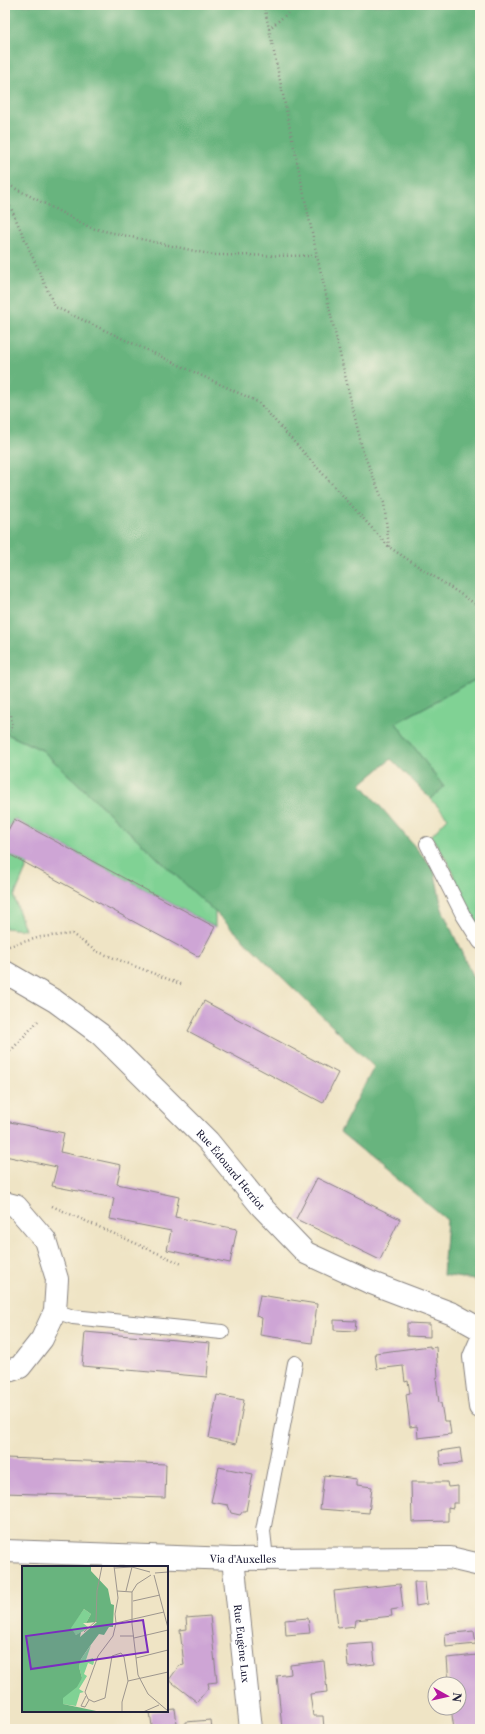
<svg xmlns="http://www.w3.org/2000/svg" width="485" height="1734" font-family="'Libre Caslon Text',serif">
  <style>
    .green { fill: #80d294; stroke: #517a68 }
    .forest { fill: #68b47e; stroke: #456b5c }
    .building { fill: #cea5d5 }
    .lines { fill: none; stroke-linecap: round; stroke-linejoin: round }
    .lane-casing { stroke: #888380; stroke-width: 16 }
    .street-casing { stroke: #888380; stroke-width: 24 }
    .path { stroke: #888380; stroke-width: 2.5; stroke-dasharray: 1 3; stroke-linecap: butt }
    .lane { stroke: #fff; stroke-width: 14 }
    .street { stroke: #fff; stroke-width: 22 }
    .labels { text-anchor: middle; stroke-width: 3.5; stroke-linejoin: round; paint-order: stroke }
    .street-label { font-size: 10px; fill: #22223b; stroke: #fcf5e5 }
    .inset-road { fill: none; stroke: #9d968e; stroke-width: 1 }
    .view { fill: #7b2cbf; fill-opacity: 0.15; stroke: #7b2cbf; stroke-width: 2 }
    .inset-edge { fill: none; stroke: #22223b; stroke-width: 2 }
  </style>
  <rect width="100%" height="100%" fill="#fcf5e5"/>
  <filter id="ink" filterUnits="userSpaceOnUse"><feTurbulence type="fractalNoise" baseFrequency=".025" numOctaves="2"/><feDisplacementMap in="SourceGraphic" scale="8" xChannelSelector="R" yChannelSelector="G"/><feConvolveMatrix kernelMatrix="1 2 1 2 8 2 1 2 1" color-interpolation-filters="sRGB"/></filter>
  <filter id="wash" filterUnits="userSpaceOnUse"><feTurbulence type="fractalNoise" baseFrequency=".012" numOctaves="4" result="noise"/><feDisplacementMap in="SourceGraphic" scale="16" xChannelSelector="R" yChannelSelector="G"/><feGaussianBlur stdDeviation="0.9" result="paint"/><feColorMatrix in="noise" values="0 0 0 0 0 0 0 0 0 0 0 0 0 0 0 0 0 1.4 0 .05"/><feComposite in="paint" operator="in"/></filter>
  <g filter="url(#wash)">
    <rect width="100%" height="100%" fill="#efe4c5"/>
    <path class="green" d="M 480,677 L 480,922 L 478,924 L 469,913 L 449,864 L 431,836 L 448,818 L 431,799 L 443,787 L 396,723 Z
      M 5,733 L 42,750 L 215,912 L 215,927 L 14,819 L 5,836 Z
      M 5,852 L 28,864 L 14,897 L 25,930 L 5,928 Z"/>
    <path class="forest" d="M 5,5 L 480,5 L 480,677 L 396,723 L 444,787 L 431,799 L 391,759 L 361,784 L 434,869 L 442,909 L 474,980 L 480,990 L 480,1281 L 443,1275 L 447,1220 L 340,1132 L 374,1067 L 215,912 L 42,750 L 5,733 Z"/>
    <g id="blocks">
      <path class="building" d="M 14,819 L 215,927 L 199,957 L 5,852 L 5,836 Z
        M 204,1001 L 338,1073 L 323,1103 L 188,1031 Z
        M 5,1121 L 64,1133 L 60,1152 L 121,1165 L 117,1184 L 179,1197 L 175,1217 L 237,1229 L 230,1263 L 167,1250 L 171,1231 L 110,1219 L 114,1198 L 52,1186 L 57,1167 L 5,1156 Z
        M 317,1178 L 400,1219 L 380,1260 L 296,1219 Z
        M 260,1295 L 317,1304 L 312,1343 L 260,1335 L 262,1318 L 256,1316 Z
        M 334,1320 L 356,1321 L 355,1331 L 334,1330 Z
        M 407,1323 L 430,1324 L 430,1337 L 407,1336 Z
        M 85,1332 L 210,1343 L 207,1377 L 82,1366 Z
        M 430,1346 L 430,1348 L 436,1347 L 438,1377 L 436,1378 L 439,1403 L 441,1403 L 444,1421 L 449,1421 L 451,1434 L 418,1438 L 417,1426 L 410,1427 L 406,1394 L 410,1393 L 408,1381 L 405,1382 L 403,1366 L 377,1369 L 375,1353 Z
        M 217,1395 L 244,1400 L 236,1444 L 209,1438 Z
        M 460,1448 L 462,1463 L 441,1465 L 439,1451 Z
        M 5,1458 L 166,1464 L 165,1498 L 5,1493 Z
        M 219,1467 L 253,1474 L 246,1511 L 243,1511 L 240,1515 L 231,1513 L 228,1505 L 211,1502 Z
        M 324,1475 L 357,1479 L 357,1485 L 372,1487 L 369,1513 L 320,1509 Z
        M 411,1482 L 447,1482 L 448,1487 L 458,1486 L 458,1503 L 453,1503 L 453,1508 L 448,1507 L 448,1521 L 412,1522 Z
        M 414,1582 L 425,1582 L 427,1604 L 416,1606 Z
        M 400,1584 L 403,1608 L 391,1610 L 392,1616 L 356,1620 L 355,1626 L 338,1628 L 334,1591 Z
        M 210,1616 L 217,1682 L 208,1683 L 209,1687 L 197,1702 L 169,1680 L 179,1666 L 184,1665 L 180,1630 L 187,1629 L 186,1618 Z
        M 308,1618 L 310,1633 L 286,1635 L 285,1620 Z
        M 474,1631 L 476,1644 L 446,1647 L 445,1634 Z
        M 373,1643 L 375,1664 L 348,1667 L 346,1645 Z
        M 477,1655 L 478,1664 L 480,1663 L 480,1729 L 454,1729 L 451,1708 L 459,1708 L 459,1684 L 449,1684 L 447,1658 Z
        M 324,1661 L 327,1692 L 310,1694 L 313,1716 L 323,1716 L 324,1729 L 282,1729 L 277,1676 L 291,1674 L 290,1665 Z
        M 5,1668 L 8,1690 L 5,1691 Z
        M 175,1709 L 177,1723 L 152,1726 L 150,1712 Z
        M 211,1720 L 212,1729 L 185,1729 L 185,1722 Z"/>
    </g>
  </g>
  <g filter="url(#ink)">
    <use href="#blocks" fill-opacity="0" stroke="#888380" stroke-width="1"/>
    <g class="lines">
      <g class="lane-casing">
        <path id="lane" d="M 427,844 L 463,915 L 480,942
          M 55,1311 L 73,1317 L 222,1332
          M 266,1559 L 263,1531 L 295,1363"/>
      </g>
      <g class="street-casing">
        <g id="street">
          <path id="s1" d="M 5,972 L 55,1001 L 100,1034 L 208,1141 L 261,1206 L 306,1253 L 369,1282 L 453,1314 L 480,1329"/>
          <path d="M 5,1203 L 16,1206 L 45,1240 L 57,1279 L 55,1311 L 42,1339 L 20,1367 L 5,1372"/>
          <path d="M 480,1343 L 474,1357 L 480,1407"/>
          <path id="s2" d="M 5,1551 L 233,1559 L 450,1558 L 480,1565"/>
          <path id="s3" d="M 233,1559 L 251,1729"/>
        </g>
      </g>
      <path class="path" d="M 264,5 L 317,256 L 363,452 L 384,503 L 389,547
        M 269,29 L 297,5
        M 5,183 L 91,228 L 213,255 L 317,256
        M 5,195 L 55,307 L 258,402 L 389,547 L 480,607
        M 5,711 L 11,714 L 12,731 L 5,735
        M 9,946 L 41,937 L 72,934 L 96,951 L 183,985
        M 5,1057 L 38,1021
        M 52,1206 L 182,1264"/>
      <use href="#lane" class="lane"/>
      <use href="#street" class="street"/>
    </g>
  </g>
  <g class="labels">
    <g class="street-label">
      <text dy="4" stroke="none"><textPath href="#s1" startOffset="302">Rue Édouard Herriot</textPath></text>
      <text dy="4" stroke="none"><textPath href="#s2" startOffset="238">Via d'Auxelles</textPath></text>
      <text dy="4" stroke="none"><textPath href="#s3" startOffset="85">Rue Eugène Lux</textPath></text>
    </g>
  </g>
  <g transform="translate(22 1566)">
    <rect width="146" height="146" fill="#efe4c5"/>
    <path d="M 62,43 L 69,48 L 64,57 L 61,57 L 67,62 L 54,69 L 48,62 ZM 69,79 L 64,94 L 71,92 L 72,96 L 71,99 L 66,97 L 62,108 L 65,110 L 57,123 L 62,126 L 58,127 L 54,140 L 40,138 L 35,146 L 40,132 L 60,112 L 57,101 L 59,93 Z" fill="#80d294"/>
    <path d="M 0,0 L 69,0 L 69,5 L 86,23 L 89,38 L 92,39 L 91,61 L 87,61 L 82,69 L 77,68 L 68,80 L 59,93 L 57,101 L 60,112 L 55,121 L 41,132 L 41,138 L 79,146 L 0,146 ZM 62,43 L 69,48 L 64,57 L 75,56 L 58,71 L 59,66 L 54,69 L 49,62 Z" fill="#68b47e" fill-rule="evenodd"/>
    <path class="inset-road" d="M 92,0 L 96,32 L 93,48 L 94,57 L 142,46M 93,2 L 110,1 L 128,6M 133,7 L 146,6M 129,9 L 115,18 L 110,26 L 110,58 L 116,109 L 126,128 L 146,145M 132,9 L 146,62M 95,25 L 110,26M 104,25 L 110,1M 111,35 L 138,29M 94,57 L 91,70 L 76,90 L 63,126 L 66,133 L 72,136 L 83,132 L 90,90 L 99,87 L 102,91 L 106,115 L 100,136 L 100,146M 62,66 L 74,55 L 75,25 L 80,0M 98,70 L 112,70M 112,72 L 146,64M 114,92 L 146,84M 106,115 L 146,106M 64,130 L 59,140 L 63,141 L 67,134M 121,146 L 137,139"/>
    <path class="view" d="M 121,54 L 126,86 L 9,103 L 4,70 Z"/>
    <rect width="146" height="146" class="inset-edge"/>
  </g>
  <rect width="485" height="1734" fill="none" stroke="#fcf5e5" stroke-width="20"/>
  <g transform="translate(447 1696) rotate(98)"><circle r="19" fill="#fcf5e5" stroke="#a5a1a1"/>
  <path d="M0-3L7 15L0 10L-7 15Z" fill="#b5179e"/>
  <text y="-6" font-size="11" font-weight="bold" text-anchor="middle" fill="#22223b">N</text>
  </g>
</svg>
